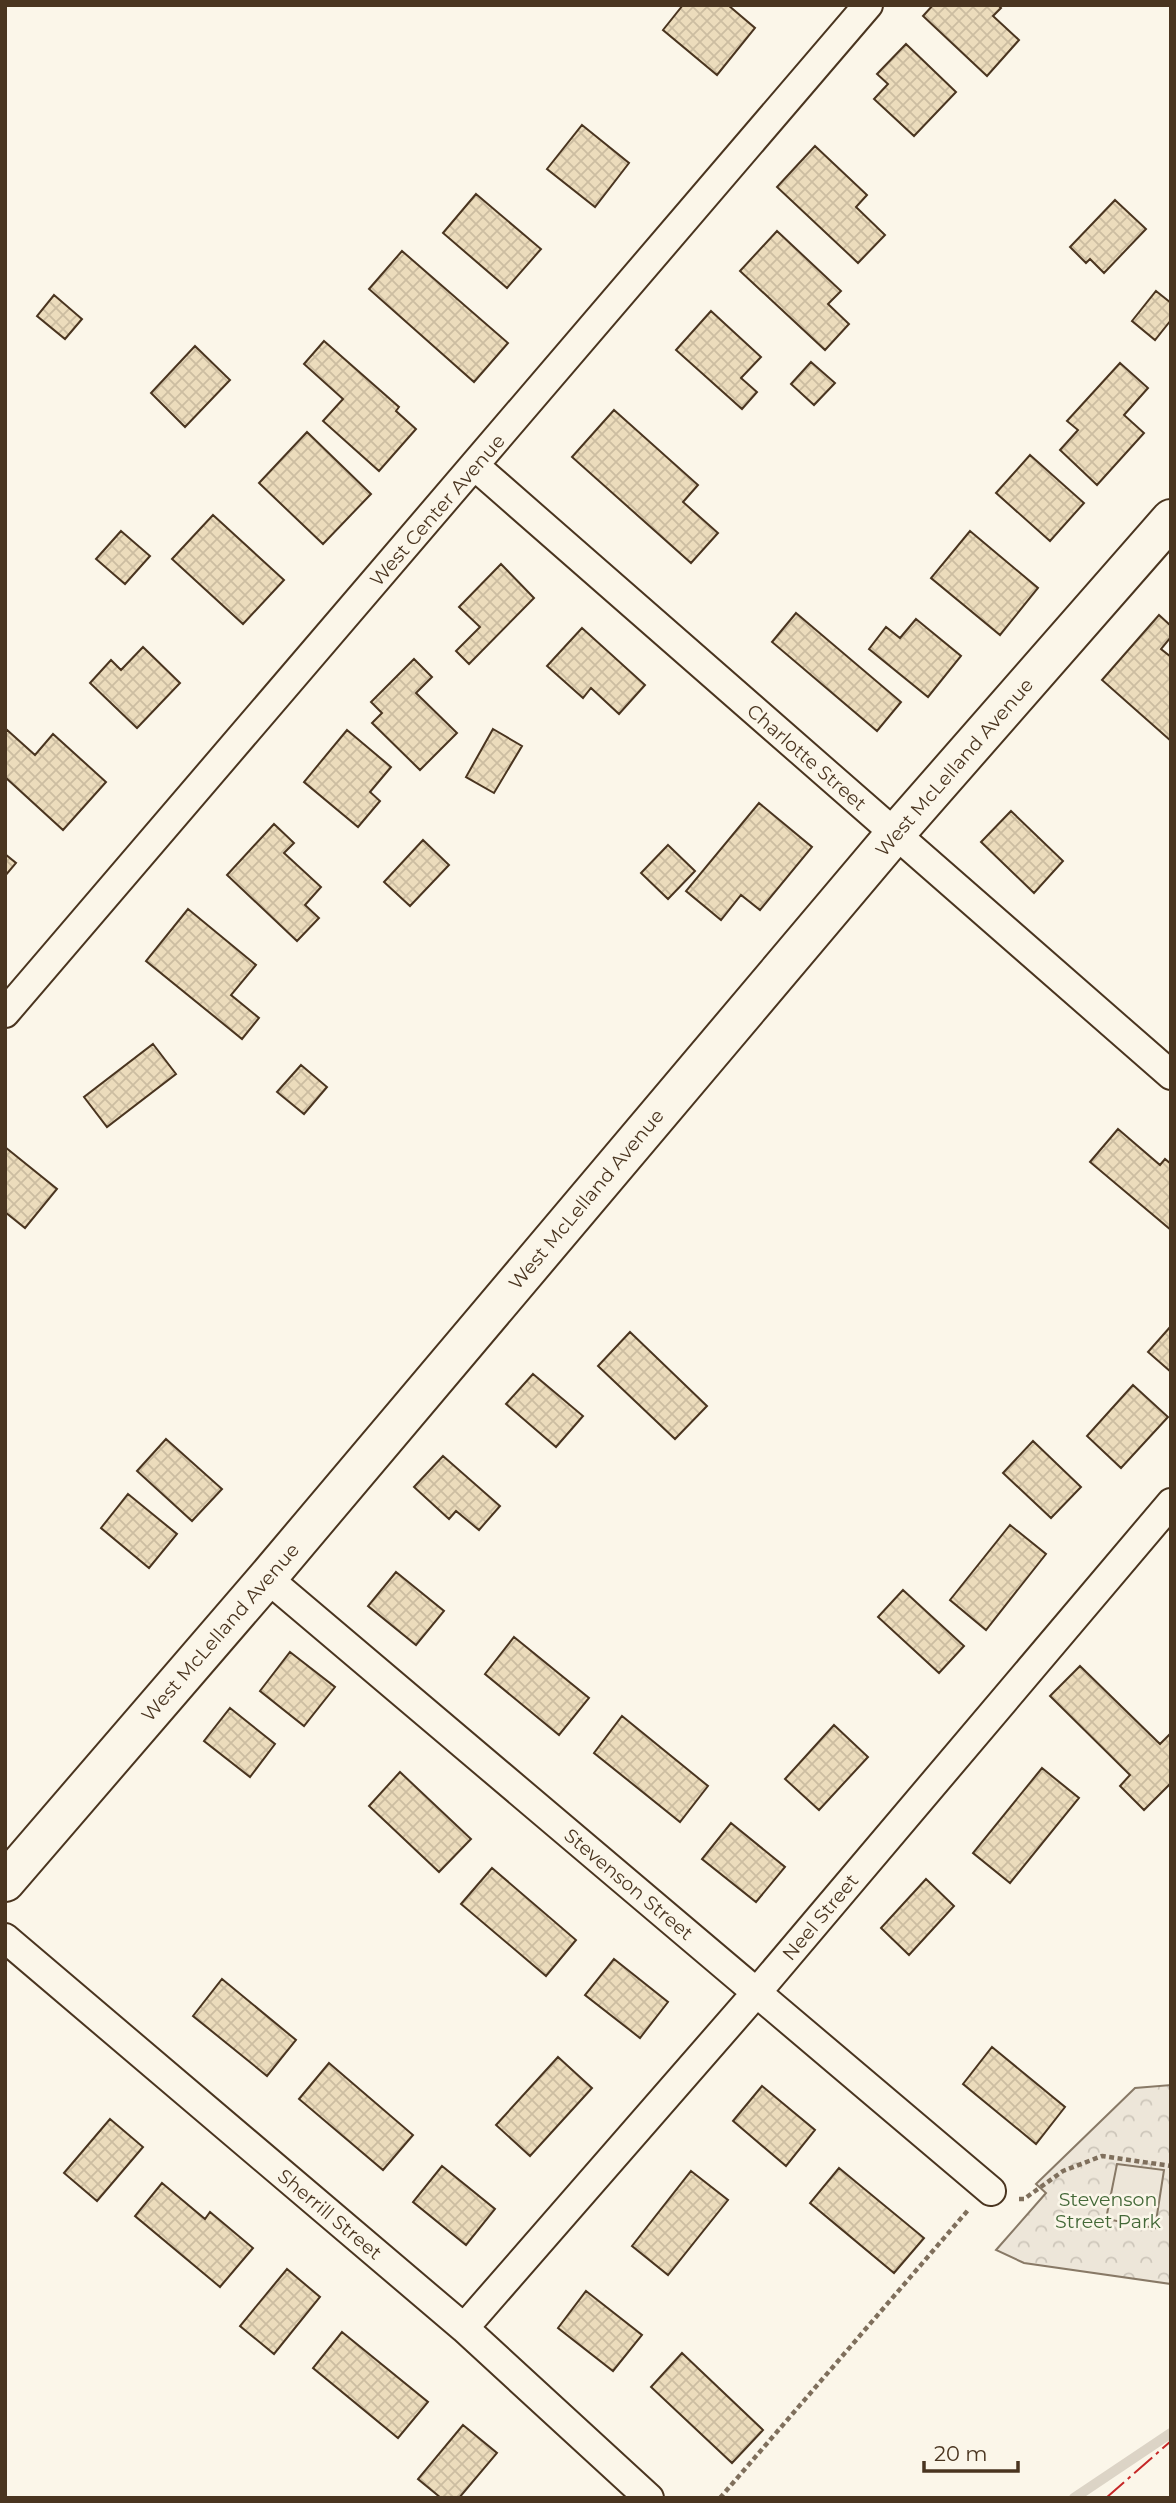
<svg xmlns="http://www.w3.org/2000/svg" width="1176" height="2503" font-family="Montserrat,sans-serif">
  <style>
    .park { fill: url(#park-crowns); stroke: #887966; stroke-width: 2 }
    .garden { fill: #ede6d9; stroke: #887966; stroke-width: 2 }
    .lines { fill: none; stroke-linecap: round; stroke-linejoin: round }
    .stream { stroke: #dcd4c6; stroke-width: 10 }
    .building { fill: url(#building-cross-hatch); stroke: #4a3520; stroke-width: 2 }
    .street-casing { stroke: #4a3520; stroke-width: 32 }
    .secondary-casing { stroke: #4a3520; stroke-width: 42 }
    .path { stroke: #7f6f5c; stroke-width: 4.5; stroke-dasharray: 5 3.5; stroke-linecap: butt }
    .street { stroke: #fbf6e9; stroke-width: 28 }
    .secondary { stroke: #fbf6e9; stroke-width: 38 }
    .power { stroke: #c62828; stroke-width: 2; stroke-dasharray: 24 5 3.5 5; stroke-linecap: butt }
    .labels { text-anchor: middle; stroke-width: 5; stroke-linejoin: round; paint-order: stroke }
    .street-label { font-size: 19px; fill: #4a3520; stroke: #fbf6e9 }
    .park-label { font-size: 19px; fill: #436837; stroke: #fbf6e9 }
  </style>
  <defs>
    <pattern id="park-crowns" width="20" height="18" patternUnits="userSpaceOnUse" patternTransform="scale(1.75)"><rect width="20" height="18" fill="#ede6d9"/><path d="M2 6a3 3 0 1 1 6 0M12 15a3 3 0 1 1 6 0" fill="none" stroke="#cdc6ba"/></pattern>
    <pattern id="building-cross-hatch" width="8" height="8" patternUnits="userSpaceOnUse" patternTransform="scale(1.75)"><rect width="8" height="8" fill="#ecdcbc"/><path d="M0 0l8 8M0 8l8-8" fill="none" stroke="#ccbda1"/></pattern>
  </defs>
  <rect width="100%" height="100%" fill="#fbf6e9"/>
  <path class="park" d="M 1171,2085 L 1171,2284 L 1024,2263 L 996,2250 L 1046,2193 L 1036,2184 L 1135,2088 Z"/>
  <path class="garden" d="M 1117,2164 L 1164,2170 L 1155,2228 L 1106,2219 Z"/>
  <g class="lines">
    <path class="stream" d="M 1074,2498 L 1171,2433"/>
  </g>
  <path class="building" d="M 683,5 L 728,5 L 755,28 L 717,75 L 663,30 Z
    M 933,5 L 998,5 L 1001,8 L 993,16 L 1019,40 L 987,76 L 923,16 Z
    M 906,44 L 956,92 L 914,136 L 874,99 L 888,84 L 877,74 Z
    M 582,125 L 629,163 L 595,207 L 547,169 Z
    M 815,146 L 867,195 L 856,207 L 885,235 L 858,263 L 777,187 Z
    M 476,194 L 541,249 L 507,288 L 443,233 Z
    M 1115,200 L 1146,229 L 1104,273 L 1090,259 L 1086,263 L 1070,247 Z
    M 777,231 L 841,291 L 828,304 L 849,324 L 825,350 L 740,271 Z
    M 402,251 L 508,343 L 474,382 L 369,289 Z
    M 1156,291 L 1171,303 L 1171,320 L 1155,340 L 1132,321 Z
    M 54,295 L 82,319 L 65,339 L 37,316 Z
    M 711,311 L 761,357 L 741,378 L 757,392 L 742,409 L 676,350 Z
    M 324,341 L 399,407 L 396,411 L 416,429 L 379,471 L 323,421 L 343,399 L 304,364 Z
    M 195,346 L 230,380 L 185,427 L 151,393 Z
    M 811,362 L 835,383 L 814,405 L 791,384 Z
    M 1120,363 L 1148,388 L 1124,415 L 1144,433 L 1097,485 L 1060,450 L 1078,430 L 1067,421 Z
    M 614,410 L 698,485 L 683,502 L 718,533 L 691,563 L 572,457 Z
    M 307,432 L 371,494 L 323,544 L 259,483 Z
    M 1030,455 L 1084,503 L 1050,541 L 996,493 Z
    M 213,515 L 284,580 L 243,624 L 172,559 Z
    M 121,531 L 150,556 L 125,584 L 96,559 Z
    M 970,531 L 1038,588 L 1000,635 L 931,578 Z
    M 501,564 L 534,598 L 469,664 L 456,651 L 480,627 L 459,607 Z
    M 796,613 L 901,702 L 877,731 L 772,642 Z
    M 1159,615 L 1171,626 L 1171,637 L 1161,649 L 1171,657 L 1171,741 L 1102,680 Z
    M 916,619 L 961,656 L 928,697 L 869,649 L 886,627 L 900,638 Z
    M 582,628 L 645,685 L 619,714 L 591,688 L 583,698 L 547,666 Z
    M 143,647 L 180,683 L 137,728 L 90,683 L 111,660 L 121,670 Z
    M 414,659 L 432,677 L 416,693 L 457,733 L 420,770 L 372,723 L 382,713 L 371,702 Z
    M 6,729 L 35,755 L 53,734 L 106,782 L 63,830 L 5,777 Z
    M 493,729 L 522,746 L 494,793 L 466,777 Z
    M 347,730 L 391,767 L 370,792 L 380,801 L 358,827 L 304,782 Z
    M 759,803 L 812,847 L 760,910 L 741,895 L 721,920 L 686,891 Z
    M 1011,811 L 1063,861 L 1034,893 L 981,842 Z
    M 274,824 L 294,843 L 284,853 L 321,887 L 305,905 L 319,918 L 297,941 L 227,875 Z
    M 423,840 L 449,865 L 410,906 L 384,882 Z
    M 668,845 L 695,871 L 668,899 L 641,873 Z
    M 5,854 L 16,863 L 5,876 Z
    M 188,909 L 256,965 L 231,995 L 259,1018 L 242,1039 L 146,961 Z
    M 153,1044 L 176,1074 L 107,1127 L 84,1097 Z
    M 301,1065 L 327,1087 L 304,1114 L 277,1092 Z
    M 1118,1129 L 1160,1165 L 1165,1159 L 1171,1164 L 1171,1230 L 1090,1162 Z
    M 5,1147 L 57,1189 L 25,1228 L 5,1212 Z
    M 1171,1326 L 1171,1372 L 1148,1352 Z
    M 630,1332 L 707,1406 L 675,1439 L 598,1366 Z
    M 533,1374 L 583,1416 L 556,1447 L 506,1404 Z
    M 1133,1385 L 1168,1417 L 1121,1468 L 1087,1436 Z
    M 166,1439 L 222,1489 L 192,1521 L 137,1471 Z
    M 1033,1441 L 1081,1487 L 1051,1518 L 1003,1473 Z
    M 443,1456 L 500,1506 L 479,1530 L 456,1511 L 449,1519 L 414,1487 Z
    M 128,1494 L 177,1534 L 149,1568 L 101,1528 Z
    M 1010,1525 L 1046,1554 L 986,1630 L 950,1600 Z
    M 396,1572 L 444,1611 L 416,1645 L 368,1606 Z
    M 903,1590 L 964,1646 L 939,1673 L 878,1617 Z
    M 514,1637 L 589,1698 L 559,1735 L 485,1674 Z
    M 290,1652 L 335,1687 L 304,1726 L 260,1691 Z
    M 1080,1666 L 1160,1744 L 1171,1733 L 1171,1783 L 1144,1810 L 1120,1786 L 1130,1775 L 1050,1696 Z
    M 230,1708 L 275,1744 L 250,1777 L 204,1741 Z
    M 622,1716 L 708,1786 L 680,1822 L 594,1753 Z
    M 834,1725 L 868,1757 L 819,1810 L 785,1779 Z
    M 1042,1768 L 1079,1798 L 1010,1883 L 973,1853 Z
    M 400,1772 L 471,1839 L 439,1872 L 369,1806 Z
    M 731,1823 L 785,1867 L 756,1902 L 702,1859 Z
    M 492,1868 L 576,1940 L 546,1976 L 461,1904 Z
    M 926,1879 L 954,1906 L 909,1955 L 881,1928 Z
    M 614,1959 L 668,2002 L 640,2038 L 585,1995 Z
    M 222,1979 L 296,2040 L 267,2076 L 193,2016 Z
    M 992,2047 L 1065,2107 L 1036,2144 L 963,2084 Z
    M 558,2057 L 592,2088 L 530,2156 L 496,2125 Z
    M 329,2063 L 413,2135 L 383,2170 L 299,2099 Z
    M 762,2086 L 815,2130 L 786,2166 L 733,2121 Z
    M 110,2119 L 143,2147 L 97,2201 L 64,2173 Z
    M 442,2166 L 495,2209 L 466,2245 L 413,2202 Z
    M 839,2168 L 924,2238 L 894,2273 L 810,2203 Z
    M 691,2171 L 728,2200 L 668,2275 L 632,2246 Z
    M 162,2183 L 205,2219 L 210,2212 L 253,2248 L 220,2287 L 135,2216 Z
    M 287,2269 L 320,2297 L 274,2354 L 240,2326 Z
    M 586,2291 L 642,2335 L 613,2371 L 558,2328 Z
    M 342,2332 L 428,2402 L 398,2438 L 313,2368 Z
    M 682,2353 L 763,2430 L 732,2463 L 651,2387 Z
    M 463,2425 L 497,2453 L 459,2498 L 441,2498 L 418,2479 Z"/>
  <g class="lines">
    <g class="street-casing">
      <path id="street" d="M 475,466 L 1171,1075
        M 5,1013 L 868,5
        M 267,1578 L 991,2191
        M 5,1938 L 464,2328 L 649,2498
        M 464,2328 L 757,1992 L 1171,1503"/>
    </g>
    <g class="secondary-casing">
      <path id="secondary" d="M 5,1882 L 267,1578 L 895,834 L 1171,519"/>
    </g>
    <path class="path" d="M 1019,2199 L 1024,2199 L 1063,2171 L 1102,2156 L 1171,2166
      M 720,2498 L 969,2209"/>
    <use href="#street" class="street"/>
    <use href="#secondary" class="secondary"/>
    <path class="power" d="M 1106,2498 L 1171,2441"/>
  </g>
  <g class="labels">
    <g class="street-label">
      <text transform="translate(437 510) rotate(-49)" y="7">West Center Avenue</text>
      <text transform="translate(807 757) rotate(41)" y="7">Charlotte Street</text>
      <text transform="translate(954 767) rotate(-49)" y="7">West McLelland Avenue</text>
      <text transform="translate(586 1199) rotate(-50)" y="7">West McLelland Avenue</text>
      <text transform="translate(220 1632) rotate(-49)" y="7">West McLelland Avenue</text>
      <text transform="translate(629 1884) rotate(40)" y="7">Stevenson Street</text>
      <text transform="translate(820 1917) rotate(-50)" y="7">Neel Street</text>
      <text transform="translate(330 2214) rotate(40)" y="7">Sherrill Street</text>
    </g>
    <g class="park-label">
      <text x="1108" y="2206">Stevenson<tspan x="1108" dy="22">Street Park</tspan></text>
    </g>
  </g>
  <rect width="1176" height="2503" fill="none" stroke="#4a3520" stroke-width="14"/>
  <path d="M924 2461v10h94v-10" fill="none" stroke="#4a3520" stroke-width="3.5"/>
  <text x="934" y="2461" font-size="21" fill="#4a3520" stroke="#fbf6e9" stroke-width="5" paint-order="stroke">20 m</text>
</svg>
